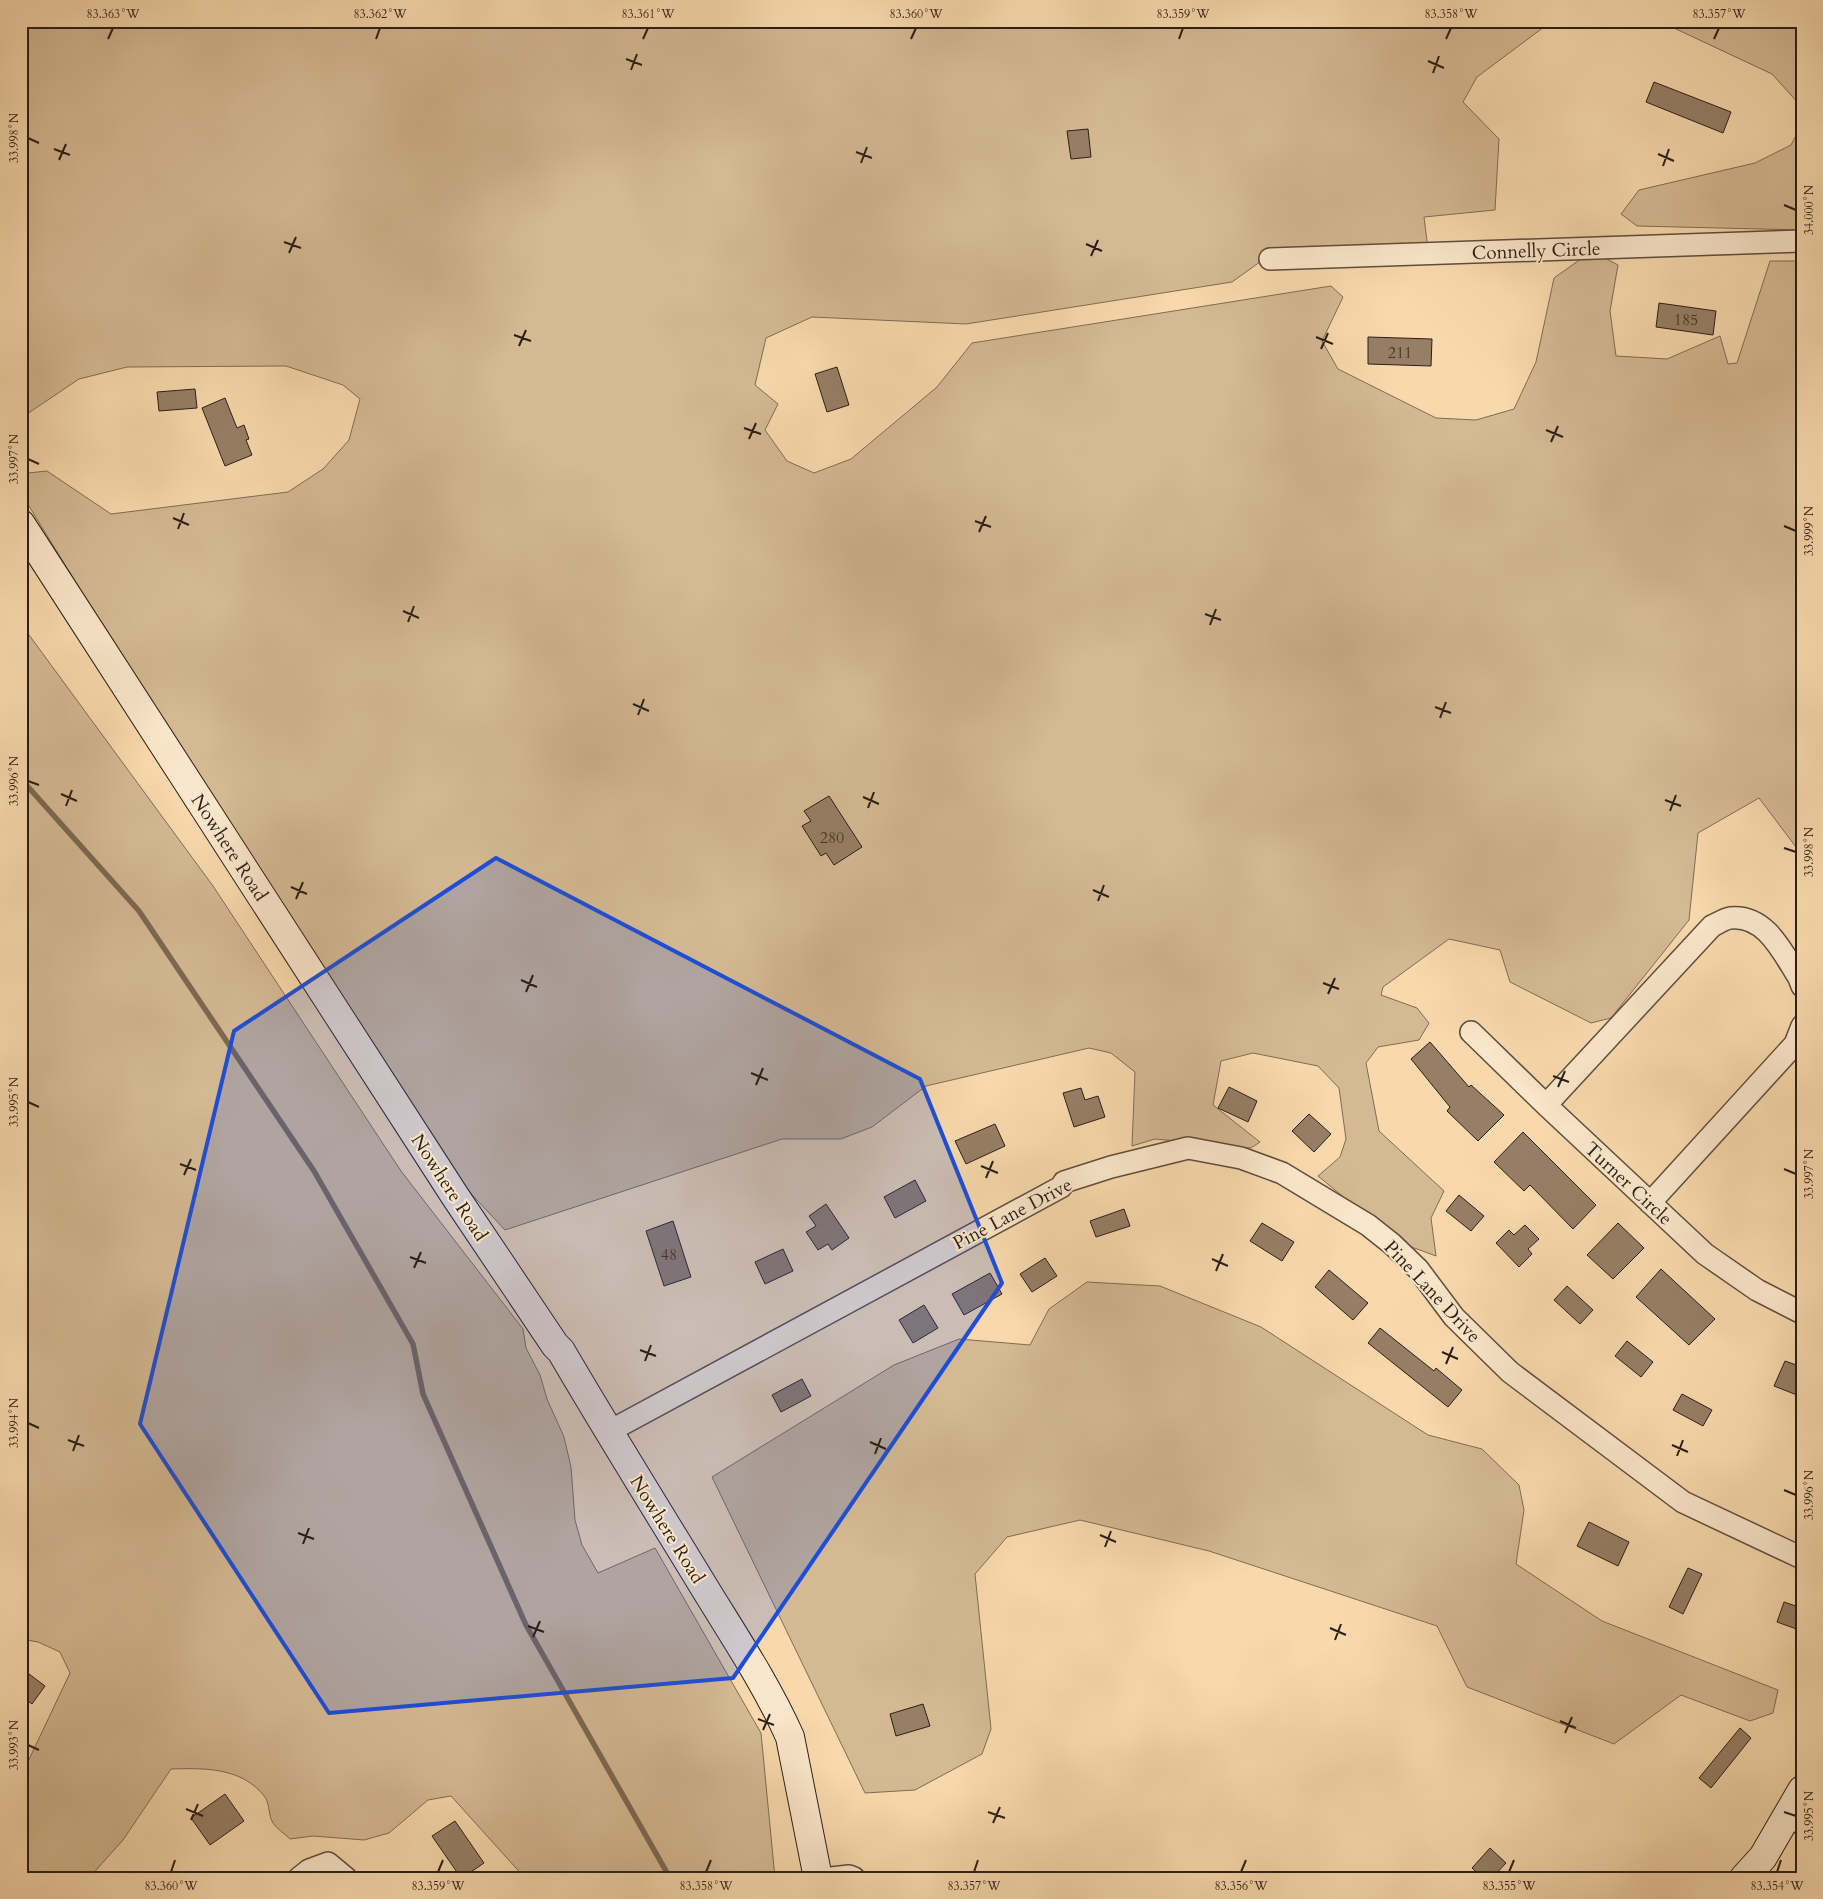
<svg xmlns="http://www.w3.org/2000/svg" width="1823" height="1899" font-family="Cardo,serif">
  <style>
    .green { fill: #d4b993; stroke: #806c54 }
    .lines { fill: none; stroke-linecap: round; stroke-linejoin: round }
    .stream { stroke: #7c6852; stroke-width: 5.5 }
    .building { fill: #967f65; stroke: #2c1e16 }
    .lane-casing { stroke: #5f4d3c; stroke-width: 14 }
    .street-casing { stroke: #5f4d3c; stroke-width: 24 }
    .secondary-casing { stroke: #2c1e16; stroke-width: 30 }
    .lane { stroke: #fae6ca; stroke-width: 11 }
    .street { stroke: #fae6ca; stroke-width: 21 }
    .secondary { stroke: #fae6ca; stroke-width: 28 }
    .marked { fill: #1d4ed8; fill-opacity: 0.2; stroke: #1d4ed8; stroke-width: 4; stroke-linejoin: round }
    .ticks { fill: none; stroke: #2c1e16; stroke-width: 2 }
    .labels { text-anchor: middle; stroke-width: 4; stroke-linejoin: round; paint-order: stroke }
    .number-label { font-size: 16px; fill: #46362a }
    .street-label { font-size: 19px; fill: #2c1e16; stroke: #fae6ca }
    .neatline { fill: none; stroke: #2c1e16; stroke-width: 2 }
    .ticks-label { font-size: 12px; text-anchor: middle; fill: #2c1e16 }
  </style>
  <rect width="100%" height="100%" fill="#f7d9ad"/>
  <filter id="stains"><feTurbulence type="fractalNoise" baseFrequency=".004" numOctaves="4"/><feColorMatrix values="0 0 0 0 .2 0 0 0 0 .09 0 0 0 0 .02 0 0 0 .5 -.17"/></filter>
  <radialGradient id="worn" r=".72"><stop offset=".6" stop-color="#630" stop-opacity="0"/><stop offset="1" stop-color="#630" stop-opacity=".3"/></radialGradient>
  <path class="green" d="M 21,21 L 1552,21 L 1477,77 L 1463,102 L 1499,139 L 1495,210 L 1424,217 L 1428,249 L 1278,249 L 1232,282 L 966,324 L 812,317 L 766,338 L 755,385 L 778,404 L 765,430 L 787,461 L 814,473 L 851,459 L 937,387 L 972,343 L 1331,286 L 1343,297 L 1322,341 L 1338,369 L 1436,418 L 1476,420 L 1514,409 L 1536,362 L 1554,278 L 1592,251 L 1618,265 L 1610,311 L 1616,356 L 1667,359 L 1720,336 L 1728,364 L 1737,363 L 1770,261 L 1802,261 L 1802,855 L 1759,798 L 1698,833 L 1689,920 L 1611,1018 L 1591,1023 L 1510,982 L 1500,950 L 1449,939 L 1383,987 L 1381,995 L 1417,1008 L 1429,1023 L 1419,1040 L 1378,1047 L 1366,1063 L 1379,1131 L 1444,1191 L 1431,1218 L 1436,1256 L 1398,1242 L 1318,1176 L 1340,1157 L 1346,1139 L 1339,1088 L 1318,1066 L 1253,1053 L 1221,1061 L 1213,1105 L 1260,1142 L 1251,1148 L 1155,1139 L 1132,1146 L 1135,1072 L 1111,1053 L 1089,1048 L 926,1086 L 872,1127 L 841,1139 L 782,1139 L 505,1230 L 446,1167 L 256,876 L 21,493 L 21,488 L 28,473 L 47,471 L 111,514 L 288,492 L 323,469 L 349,440 L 360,399 L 343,385 L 286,366 L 127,367 L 79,379 L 21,418 Z
    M 1659,21 L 1802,21 L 1802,230 L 1637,226 L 1621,214 L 1639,190 L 1755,163 L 1791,145 L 1801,126 L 1800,105 L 1772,74 Z
    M 21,624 L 213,886 L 401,1171 L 523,1329 L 526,1348 L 540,1375 L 547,1399 L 564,1437 L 571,1467 L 575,1520 L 582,1545 L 598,1573 L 655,1548 L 761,1733 L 775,1878 L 525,1878 L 451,1796 L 428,1800 L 389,1833 L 364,1840 L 313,1836 L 290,1839 C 285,1834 277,1829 273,1823 C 268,1815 270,1804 265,1797 C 242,1767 204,1768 171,1769 L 123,1840 L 89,1878 L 21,1878 L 21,1771 L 24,1770 L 70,1673 L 60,1652 L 38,1642 L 21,1639 Z
    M 1087,1282 L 1160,1286 L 1261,1327 L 1428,1435 L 1482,1449 L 1519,1485 L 1524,1510 L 1516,1564 L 1602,1621 L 1778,1690 L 1773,1713 L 1750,1721 L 1681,1695 L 1614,1744 L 1467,1687 L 1437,1626 L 1209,1551 L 1080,1520 L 1007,1537 L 975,1574 L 991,1729 L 982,1754 L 915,1790 L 865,1793 L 712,1477 L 894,1365 L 959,1339 L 1030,1345 L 1049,1309 Z"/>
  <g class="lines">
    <path class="stream" d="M 21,779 L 139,911 L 314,1171 L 413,1344 L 423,1394 L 526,1625 L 670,1878"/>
  </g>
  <path class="building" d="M 1654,82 L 1731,112 L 1723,133 L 1646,102 Z
    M 1088,129 L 1091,157 L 1071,159 L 1067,131 Z
    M 1659,303 L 1716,311 L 1713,335 L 1656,327 Z
    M 1368,337 L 1432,339 L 1431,366 L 1368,364 Z
    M 837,367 L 849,405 L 827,412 L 815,374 Z
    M 195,389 L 197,408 L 159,411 L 157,392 Z
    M 225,398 L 237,428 L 244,425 L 249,439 L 246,440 L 252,455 L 225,466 L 202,408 Z
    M 829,796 L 862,847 L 834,865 L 826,853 L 821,856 L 802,826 L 811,821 L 804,811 Z
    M 1430,1042 L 1469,1087 L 1471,1085 L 1504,1115 L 1478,1141 L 1447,1111 L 1450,1107 L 1411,1059 Z
    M 1229,1087 L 1257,1101 L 1248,1122 L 1218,1108 Z
    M 1081,1088 L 1085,1100 L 1098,1096 L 1105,1117 L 1074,1127 L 1063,1093 Z
    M 1309,1114 L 1331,1134 L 1314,1152 L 1292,1131 Z
    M 995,1124 L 1005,1146 L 966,1164 L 955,1141 Z
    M 1523,1132 L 1596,1205 L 1573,1229 L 1530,1185 L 1524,1191 L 1494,1162 Z
    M 915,1180 L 926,1201 L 895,1218 L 884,1197 Z
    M 1459,1195 L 1484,1216 L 1471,1231 L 1446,1211 Z
    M 826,1204 L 849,1238 L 832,1250 L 828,1244 L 818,1250 L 806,1232 L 816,1226 L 809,1216 Z
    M 1124,1209 L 1130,1226 L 1096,1237 L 1090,1221 Z
    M 673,1221 L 691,1277 L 664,1286 L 646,1231 Z
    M 1262,1223 L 1294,1242 L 1282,1261 L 1250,1241 Z
    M 1618,1223 L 1644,1248 L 1613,1279 L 1587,1255 Z
    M 1525,1225 L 1539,1239 L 1528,1249 L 1532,1254 L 1519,1267 L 1496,1243 L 1509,1230 L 1514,1235 Z
    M 783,1249 L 793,1271 L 765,1284 L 755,1262 Z
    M 1045,1258 L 1057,1276 L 1032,1292 L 1020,1274 Z
    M 1661,1269 L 1715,1319 L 1689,1345 L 1636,1297 Z
    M 1329,1270 L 1368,1303 L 1353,1320 L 1315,1287 Z
    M 990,1273 L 1002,1294 L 964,1315 L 952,1294 Z
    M 1567,1286 L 1593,1310 L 1580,1324 L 1554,1300 Z
    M 924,1305 L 938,1328 L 913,1343 L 899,1320 Z
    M 1380,1328 L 1434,1371 L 1436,1368 L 1462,1390 L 1448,1407 L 1368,1343 Z
    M 1627,1341 L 1653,1362 L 1641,1377 L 1615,1356 Z
    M 1785,1361 L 1802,1367 L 1802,1397 L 1774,1386 Z
    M 802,1379 L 811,1396 L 781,1412 L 772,1395 Z
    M 1682,1394 L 1712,1410 L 1703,1426 L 1673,1410 Z
    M 1589,1522 L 1629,1542 L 1618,1566 L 1577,1546 Z
    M 1688,1568 L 1702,1574 L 1683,1614 L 1669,1607 Z
    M 1784,1602 L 1802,1608 L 1802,1631 L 1777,1622 Z
    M 21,1668 L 45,1686 L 32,1704 L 21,1696 Z
    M 923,1704 L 930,1726 L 896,1736 L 890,1714 Z
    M 1740,1728 L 1751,1738 L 1711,1788 L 1699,1778 Z
    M 225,1794 L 244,1821 L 210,1845 L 191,1818 Z
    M 455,1821 L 484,1863 L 462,1878 L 461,1878 L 432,1836 Z
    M 1490,1848 L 1506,1863 L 1492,1878 L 1483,1878 L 1472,1868 Z"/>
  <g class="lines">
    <g class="lane-casing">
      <path id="lane" d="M 1785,1819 L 1802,1830"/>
    </g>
    <g class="street-casing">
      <path id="street" d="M 1270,259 L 1802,241
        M 1471,1032 L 1546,1105 L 1705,1254 L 1757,1290 L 1802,1313
        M 1546,1105 L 1712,926 C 1717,924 1724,919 1730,918 C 1766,914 1783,953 1799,978 L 1802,986
        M 1650,1203 L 1795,1044 L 1802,1026
        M 608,1432 L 1061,1187 L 1064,1182 L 1111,1167 L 1188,1148 L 1241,1158 L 1282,1173 L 1368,1225 L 1392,1244 L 1418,1269 L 1454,1317 L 1510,1372 L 1683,1502 L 1802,1558
        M 299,1878 L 309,1870 L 328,1863 L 346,1878
        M 831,1878 L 849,1876 L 854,1878"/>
    </g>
    <g class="secondary-casing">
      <path id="secondary" d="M 21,524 L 455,1196 L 555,1345 L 561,1351 C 606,1428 654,1505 701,1582 C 732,1633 766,1683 790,1737 L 818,1878
        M 1744,1878 L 1763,1857 L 1802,1790"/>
    </g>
    <use href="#lane" class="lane"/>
    <use href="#street" class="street"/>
    <use href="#secondary" class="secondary"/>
  </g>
  <path class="marked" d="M 496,858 L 920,1079 L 1002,1283 L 733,1678 L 329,1713 L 140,1424 L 234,1031 Z"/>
  <path class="ticks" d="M 108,39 L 113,28M 376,39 L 380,28M 643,39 L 648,28M 911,39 L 916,28M 1179,39 L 1183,28M 1446,39 L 1451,28M 1714,39 L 1719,28M 626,59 L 642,65M 1428,61 L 1444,68M 631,70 L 637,54M 1433,73 L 1439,56M 28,138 L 39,143M 54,149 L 70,155M 856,152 L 872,158M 1658,154 L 1674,161M 59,160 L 66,144M 861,163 L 867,147M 1663,166 L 1669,149M 1784,205 L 1796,210M 284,242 L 301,248M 1086,244 L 1102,251M 289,253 L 296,237M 1091,256 L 1098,240M 514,335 L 531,341M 1316,337 L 1333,344M 519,346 L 526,330M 1321,349 L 1328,333M 744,428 L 761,434M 1546,430 L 1563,437M 749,439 L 756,423M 1551,442 L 1558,426M 28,459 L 39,464M 173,518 L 189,525M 975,521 L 991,527M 1784,526 L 1796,531M 178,529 L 184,513M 979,532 L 986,516M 403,611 L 419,618M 1205,614 L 1221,620M 408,622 L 414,606M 1210,625 L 1216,609M 633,704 L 649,711M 1435,707 L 1451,713M 638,715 L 644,699M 1440,718 L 1446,702M 28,781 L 39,785M 61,794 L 77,801M 863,797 L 879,804M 1665,800 L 1681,806M 66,806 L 72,790M 868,808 L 874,792M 1670,811 L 1676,795M 1784,848 L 1796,852M 291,887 L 307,894M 1093,890 L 1109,897M 296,899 L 303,882M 1098,901 L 1104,885M 521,980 L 537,987M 1323,983 L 1339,989M 526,992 L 533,975M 1328,994 L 1335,978M 751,1073 L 768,1080M 1553,1076 L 1569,1082M 756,1085 L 763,1068M 1558,1087 L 1565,1071M 28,1102 L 39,1107M 180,1164 L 196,1170M 981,1166 L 998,1173M 1784,1169 L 1796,1174M 184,1175 L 191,1159M 986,1178 L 993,1161M 410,1257 L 426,1263M 1212,1259 L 1228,1266M 414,1268 L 421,1252M 1216,1271 L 1223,1254M 640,1350 L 656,1356M 1442,1352 L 1458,1359M 645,1361 L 651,1345M 1446,1364 L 1453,1347M 28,1423 L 39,1428M 68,1440 L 84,1446M 870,1442 L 886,1449M 1672,1445 L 1688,1452M 73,1451 L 79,1435M 875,1454 L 881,1438M 1677,1456 L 1683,1440M 1784,1490 L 1796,1495M 298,1533 L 314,1539M 1100,1535 L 1116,1542M 303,1544 L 309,1528M 1105,1547 L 1111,1531M 528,1626 L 544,1632M 1330,1628 L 1346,1635M 533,1637 L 540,1621M 1335,1640 L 1341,1624M 758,1719 L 774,1725M 1560,1721 L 1576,1728M 763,1730 L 770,1714M 1565,1733 L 1572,1717M 28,1745 L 39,1750M 186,1809 L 203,1816M 988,1812 L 1005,1818M 1784,1812 L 1796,1816M 191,1820 L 198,1804M 993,1823 L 1000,1807M 171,1872 L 175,1860M 438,1872 L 443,1860M 706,1872 L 711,1860M 974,1872 L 978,1860M 1241,1872 L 1246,1860M 1509,1872 L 1514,1860M 1777,1872 L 1781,1860"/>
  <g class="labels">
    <g class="number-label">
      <text x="1686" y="325">185</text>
      <text x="1400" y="358">211</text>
      <text x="832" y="843">280</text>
      <text x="669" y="1260">48</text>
    </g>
    <g class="street-label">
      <text transform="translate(1536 250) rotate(-2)" y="7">Connelly Circle</text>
      <text transform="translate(230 847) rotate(57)" y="7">Nowhere Road</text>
      <text transform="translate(1629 1183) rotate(43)" y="7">Turner Circle</text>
      <text transform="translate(450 1187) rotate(57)" y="7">Nowhere Road</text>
      <text transform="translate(1012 1213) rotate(-28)" y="7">Pine Lane Drive</text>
      <text transform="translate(1433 1291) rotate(47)" y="7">Pine Lane Drive</text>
      <text transform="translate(668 1529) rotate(58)" y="7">Nowhere Road</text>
    </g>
  </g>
  <rect width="1823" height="1899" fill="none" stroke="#f7d9ad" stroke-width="55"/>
  <rect x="28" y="28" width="1768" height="1844" class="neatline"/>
  <g class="ticks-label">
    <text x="113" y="18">83.363°W</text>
    <text x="380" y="18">83.362°W</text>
    <text x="648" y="18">83.361°W</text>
    <text x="916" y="18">83.360°W</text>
    <text x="1183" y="18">83.359°W</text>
    <text x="1451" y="18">83.358°W</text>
    <text x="1719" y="18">83.357°W</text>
    <text transform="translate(14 138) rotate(-90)" y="4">33.998°N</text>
    <text transform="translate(1809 210) rotate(-90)" y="4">34.000°N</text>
    <text transform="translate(14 459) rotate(-90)" y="4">33.997°N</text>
    <text transform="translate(1809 531) rotate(-90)" y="4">33.999°N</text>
    <text transform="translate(14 781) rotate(-90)" y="4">33.996°N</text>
    <text transform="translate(1809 852) rotate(-90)" y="4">33.998°N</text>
    <text transform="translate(14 1102) rotate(-90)" y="4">33.995°N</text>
    <text transform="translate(1809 1174) rotate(-90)" y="4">33.997°N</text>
    <text transform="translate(14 1423) rotate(-90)" y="4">33.994°N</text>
    <text transform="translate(1809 1495) rotate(-90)" y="4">33.996°N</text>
    <text transform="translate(14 1745) rotate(-90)" y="4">33.993°N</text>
    <text transform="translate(1809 1816) rotate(-90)" y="4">33.995°N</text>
    <text x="171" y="1890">83.360°W</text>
    <text x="438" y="1890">83.359°W</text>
    <text x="706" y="1890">83.358°W</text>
    <text x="974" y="1890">83.357°W</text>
    <text x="1241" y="1890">83.356°W</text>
    <text x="1509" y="1890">83.355°W</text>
    <text x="1777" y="1890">83.354°W</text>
  </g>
  <rect width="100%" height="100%" filter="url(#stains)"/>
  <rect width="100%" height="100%" fill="url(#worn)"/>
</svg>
